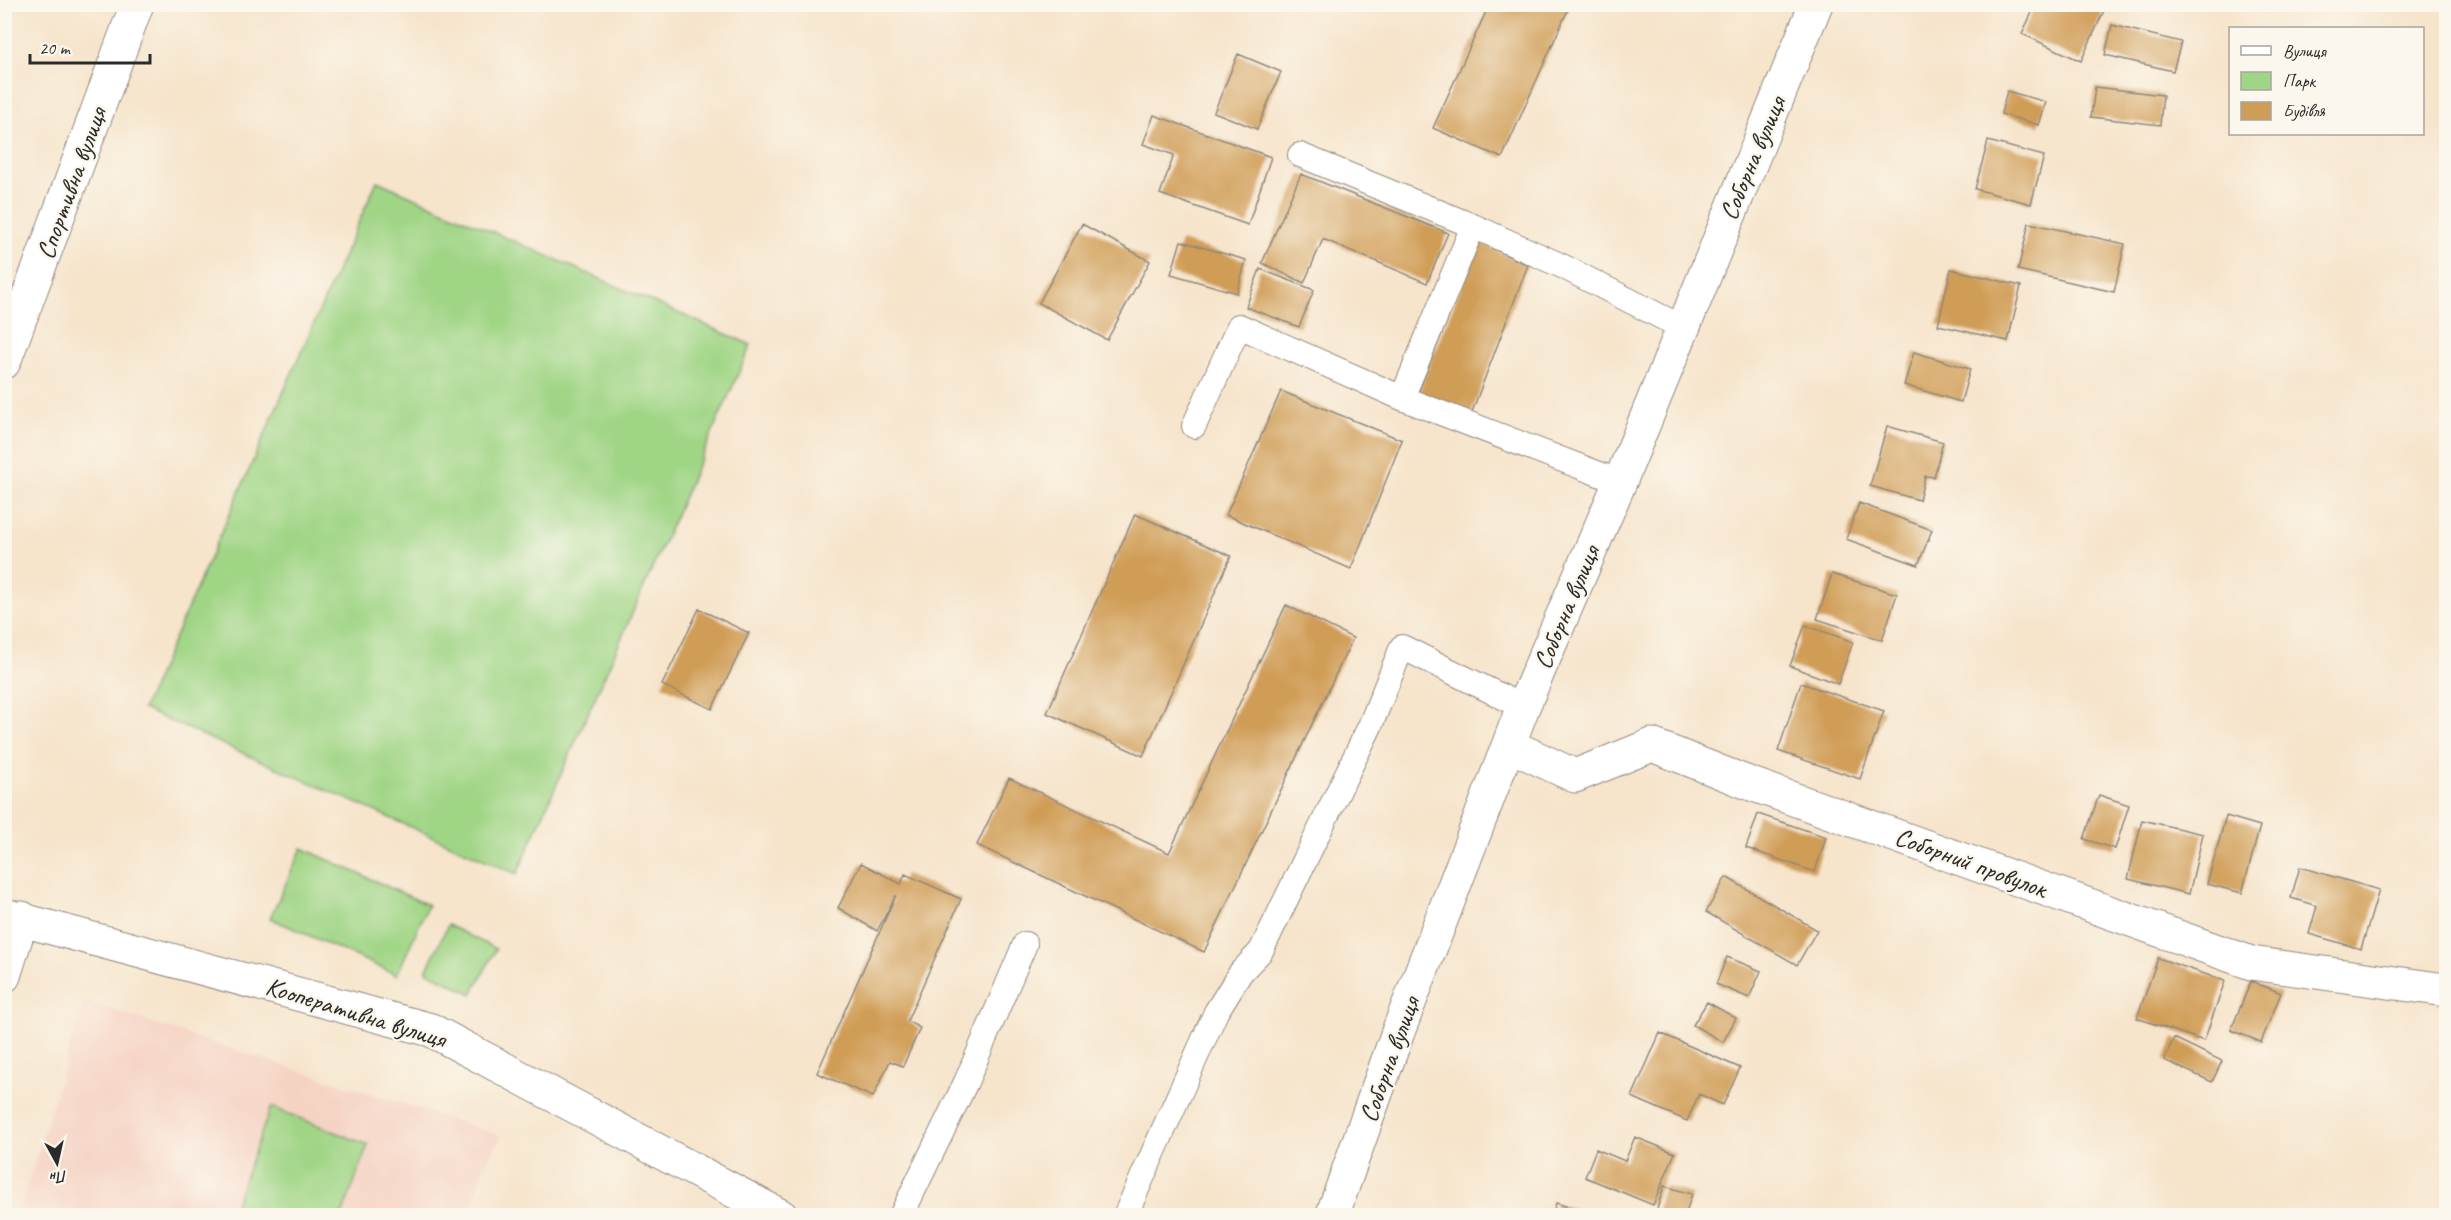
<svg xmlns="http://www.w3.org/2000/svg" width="2451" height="1220" font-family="Caveat,sans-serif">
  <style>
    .built { fill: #f5d2c2 }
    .green { fill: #a0d586; stroke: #668058; stroke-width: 1.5 }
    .building { fill: #d09d56 }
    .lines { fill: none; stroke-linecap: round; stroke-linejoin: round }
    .service-casing { stroke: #90887b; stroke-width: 26 }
    .minor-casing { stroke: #90887b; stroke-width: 35 }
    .tertiary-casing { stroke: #90887b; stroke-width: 35 }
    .service { stroke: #fff; stroke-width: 24 }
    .minor { stroke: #fff; stroke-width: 33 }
    .tertiary { stroke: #fff; stroke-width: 33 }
    .labels { text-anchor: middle; stroke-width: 4.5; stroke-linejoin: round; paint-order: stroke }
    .street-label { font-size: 26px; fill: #2b2b2b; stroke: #fbf7ec }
  </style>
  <rect width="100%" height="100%" fill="#fbf7ec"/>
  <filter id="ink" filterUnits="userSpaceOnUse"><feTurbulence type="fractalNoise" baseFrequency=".0167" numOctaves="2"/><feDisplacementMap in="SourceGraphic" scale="12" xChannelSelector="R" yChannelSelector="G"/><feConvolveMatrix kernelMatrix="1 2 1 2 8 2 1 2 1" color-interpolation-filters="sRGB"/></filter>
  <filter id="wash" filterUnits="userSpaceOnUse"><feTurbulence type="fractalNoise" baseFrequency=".008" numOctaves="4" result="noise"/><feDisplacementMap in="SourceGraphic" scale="24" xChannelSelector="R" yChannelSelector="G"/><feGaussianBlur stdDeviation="1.35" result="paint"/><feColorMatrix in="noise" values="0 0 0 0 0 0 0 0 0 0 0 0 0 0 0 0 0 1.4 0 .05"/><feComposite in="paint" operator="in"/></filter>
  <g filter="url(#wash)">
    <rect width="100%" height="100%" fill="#f6e4cb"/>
    <path class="built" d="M 84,1001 L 502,1136 L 483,1169 L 468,1215 L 18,1216 Z"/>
    <path class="green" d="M 377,181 L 751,345 L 517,874 L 143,709 Z
      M 302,848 L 428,905 L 397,975 L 270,918 Z
      M 448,925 L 496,949 L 472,994 L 426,971 Z
      M 271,1107 L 368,1145 L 342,1215 L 231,1215 Z"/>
    <g id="blocks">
      <path class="building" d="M 2036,4 L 2107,4 L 2081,61 L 2022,34 Z
        M 1489,5 L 1570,5 L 1502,158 L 1433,128 Z
        M 2112,25 L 2181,42 L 2173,71 L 2105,55 Z
        M 1238,54 L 1281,72 L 1257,129 L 1214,112 Z
        M 2095,87 L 2163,95 L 2160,125 L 2091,117 Z
        M 2007,91 L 2046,102 L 2039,125 L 2001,114 Z
        M 1154,115 L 1271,157 L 1248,225 L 1160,194 L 1174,155 L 1143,144 Z
        M 1988,141 L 2044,156 L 2031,204 L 1975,189 Z
        M 1301,174 L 1448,233 L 1427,283 L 1323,239 L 1304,283 L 1262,263 Z
        M 2029,223 L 2125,244 L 2114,292 L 2018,270 Z
        M 1082,224 L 1150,261 L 1107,340 L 1039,303 Z
        M 1181,241 L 1246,260 L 1237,293 L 1171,274 Z
        M 1479,242 L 1528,265 L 1470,417 L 1418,393 Z
        M 1260,269 L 1314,290 L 1299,327 L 1246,307 Z
        M 1951,269 L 2021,286 L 2008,341 L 1938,325 Z
        M 1914,352 L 1970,369 L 1961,402 L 1904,385 Z
        M 1281,391 L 1402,440 L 1351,569 L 1226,515 Z
        M 1887,426 L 1943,442 L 1934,477 L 1925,476 L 1919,500 L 1870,486 Z
        M 1859,503 L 1932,530 L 1918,565 L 1846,539 Z
        M 1135,514 L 1231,556 L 1143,756 L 1047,713 Z
        M 1832,574 L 1897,594 L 1882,640 L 1817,619 Z
        M 1286,605 L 1353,638 L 1204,952 L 977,845 L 1009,778 L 1169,853 Z
        M 699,609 L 749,633 L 712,709 L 662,685 Z
        M 1805,625 L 1853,642 L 1838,684 L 1790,666 Z
        M 1801,683 L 1884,711 L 1860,779 L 1778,751 Z
        M 2099,795 L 2129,805 L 2115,849 L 2084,839 Z
        M 1758,814 L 1826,837 L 1815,872 L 1746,848 Z
        M 2226,816 L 2260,826 L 2242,893 L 2207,884 Z
        M 2142,820 L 2203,834 L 2189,894 L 2128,879 Z
        M 861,863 L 901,884 L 905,874 L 961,899 L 907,1021 L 920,1028 L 903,1066 L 890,1061 L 873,1097 L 817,1073 L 896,895 L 877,931 L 838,908 Z
        M 2300,867 L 2379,890 L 2361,949 L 2309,934 L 2317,906 L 2291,898 Z
        M 1726,877 L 1817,930 L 1797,965 L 1706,912 Z
        M 1727,957 L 1761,971 L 1749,998 L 1716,984 Z
        M 2158,958 L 2225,981 L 2204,1041 L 2137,1018 Z
        M 2251,981 L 2281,993 L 2261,1042 L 2231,1030 Z
        M 1707,1002 L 1736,1018 L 1723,1042 L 1693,1025 Z
        M 1660,1033 L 1740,1068 L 1723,1105 L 1699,1094 L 1687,1121 L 1632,1097 Z
        M 2174,1038 L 2222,1061 L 2212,1082 L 2164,1060 Z
        M 1635,1137 L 1675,1153 L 1653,1205 L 1585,1177 L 1596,1149 L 1625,1161 Z
        M 1664,1186 L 1692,1194 L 1685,1216 L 1655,1216 Z
        M 1556,1203 L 1593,1215 L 1593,1216 L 1552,1216 Z"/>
    </g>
  </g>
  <g filter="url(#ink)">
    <use href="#blocks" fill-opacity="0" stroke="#90887b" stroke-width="1.5"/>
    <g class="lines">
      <g class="service-casing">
        <path id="service" d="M 1300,155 L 1473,226 L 1562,266 L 1683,328
          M 1473,226 L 1402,398 L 1620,482
          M 1194,426 L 1239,326 L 1402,398
          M 901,1216 L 966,1082 L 1025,944
          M 1125,1216 L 1216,1012 L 1241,972 L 1261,951 L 1370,726 L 1402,647 L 1523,707"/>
      </g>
      <g class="minor-casing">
        <path id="minor" d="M 4,362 L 137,4
          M 1509,745 L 1575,776 L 1652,745 L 1743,781 L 2251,963 L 2446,990
          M 4,915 L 431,1030 L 781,1216
          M 4,976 L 22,918"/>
      </g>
      <g class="tertiary-casing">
        <path id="tertiary" d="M 1332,1216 L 1398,1032 L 1523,707 L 1620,482 L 1816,4"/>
      </g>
      <use href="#service" class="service"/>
      <use href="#minor" class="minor"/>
      <use href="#tertiary" class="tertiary"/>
    </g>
  </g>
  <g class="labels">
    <g class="street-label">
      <text transform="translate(1752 158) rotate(-67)" y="9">Соборна вулиця</text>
      <text transform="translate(71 183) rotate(-70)" y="9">Спортивна вулиця</text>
      <text transform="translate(1566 607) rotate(-67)" y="9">Соборна вулиця</text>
      <text transform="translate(1971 862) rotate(20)" y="9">Соборний провулок</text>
      <text transform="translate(356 1012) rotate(17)" y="9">Кооперативна вулиця</text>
      <text transform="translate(1389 1059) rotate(-70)" y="9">Соборна вулиця</text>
    </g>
  </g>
  <rect width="2451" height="1220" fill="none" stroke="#fbf7ec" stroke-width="24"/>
  <rect x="2229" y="27" width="195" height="108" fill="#fbf7ec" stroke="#a8a59f" stroke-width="1.5"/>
  <rect x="2241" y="46" width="30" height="9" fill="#ffffff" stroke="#a8a59f" stroke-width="1.5"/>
  <text x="2283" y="57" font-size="18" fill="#2b2b2b">Вулиця</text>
  <rect x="2241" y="72" width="30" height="18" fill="#a0d586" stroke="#a8a59f" stroke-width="1.5"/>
  <text x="2283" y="87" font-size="18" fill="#2b2b2b">Парк</text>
  <rect x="2241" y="102" width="30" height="18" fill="#d09d56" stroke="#a8a59f" stroke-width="1.5"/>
  <text x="2283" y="117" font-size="18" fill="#2b2b2b">Будівля</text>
  <g transform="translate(57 1163) rotate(172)" stroke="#fbf7ec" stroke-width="4.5" paint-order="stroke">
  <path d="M0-4.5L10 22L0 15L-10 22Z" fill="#2b2b2b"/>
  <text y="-9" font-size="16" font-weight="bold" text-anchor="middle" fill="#2b2b2b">Пн</text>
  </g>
  <path d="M30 54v9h120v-9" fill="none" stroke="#2b2b2b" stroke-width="3"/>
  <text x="39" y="54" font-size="18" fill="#2b2b2b" stroke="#fbf7ec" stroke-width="4.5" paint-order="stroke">20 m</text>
</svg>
